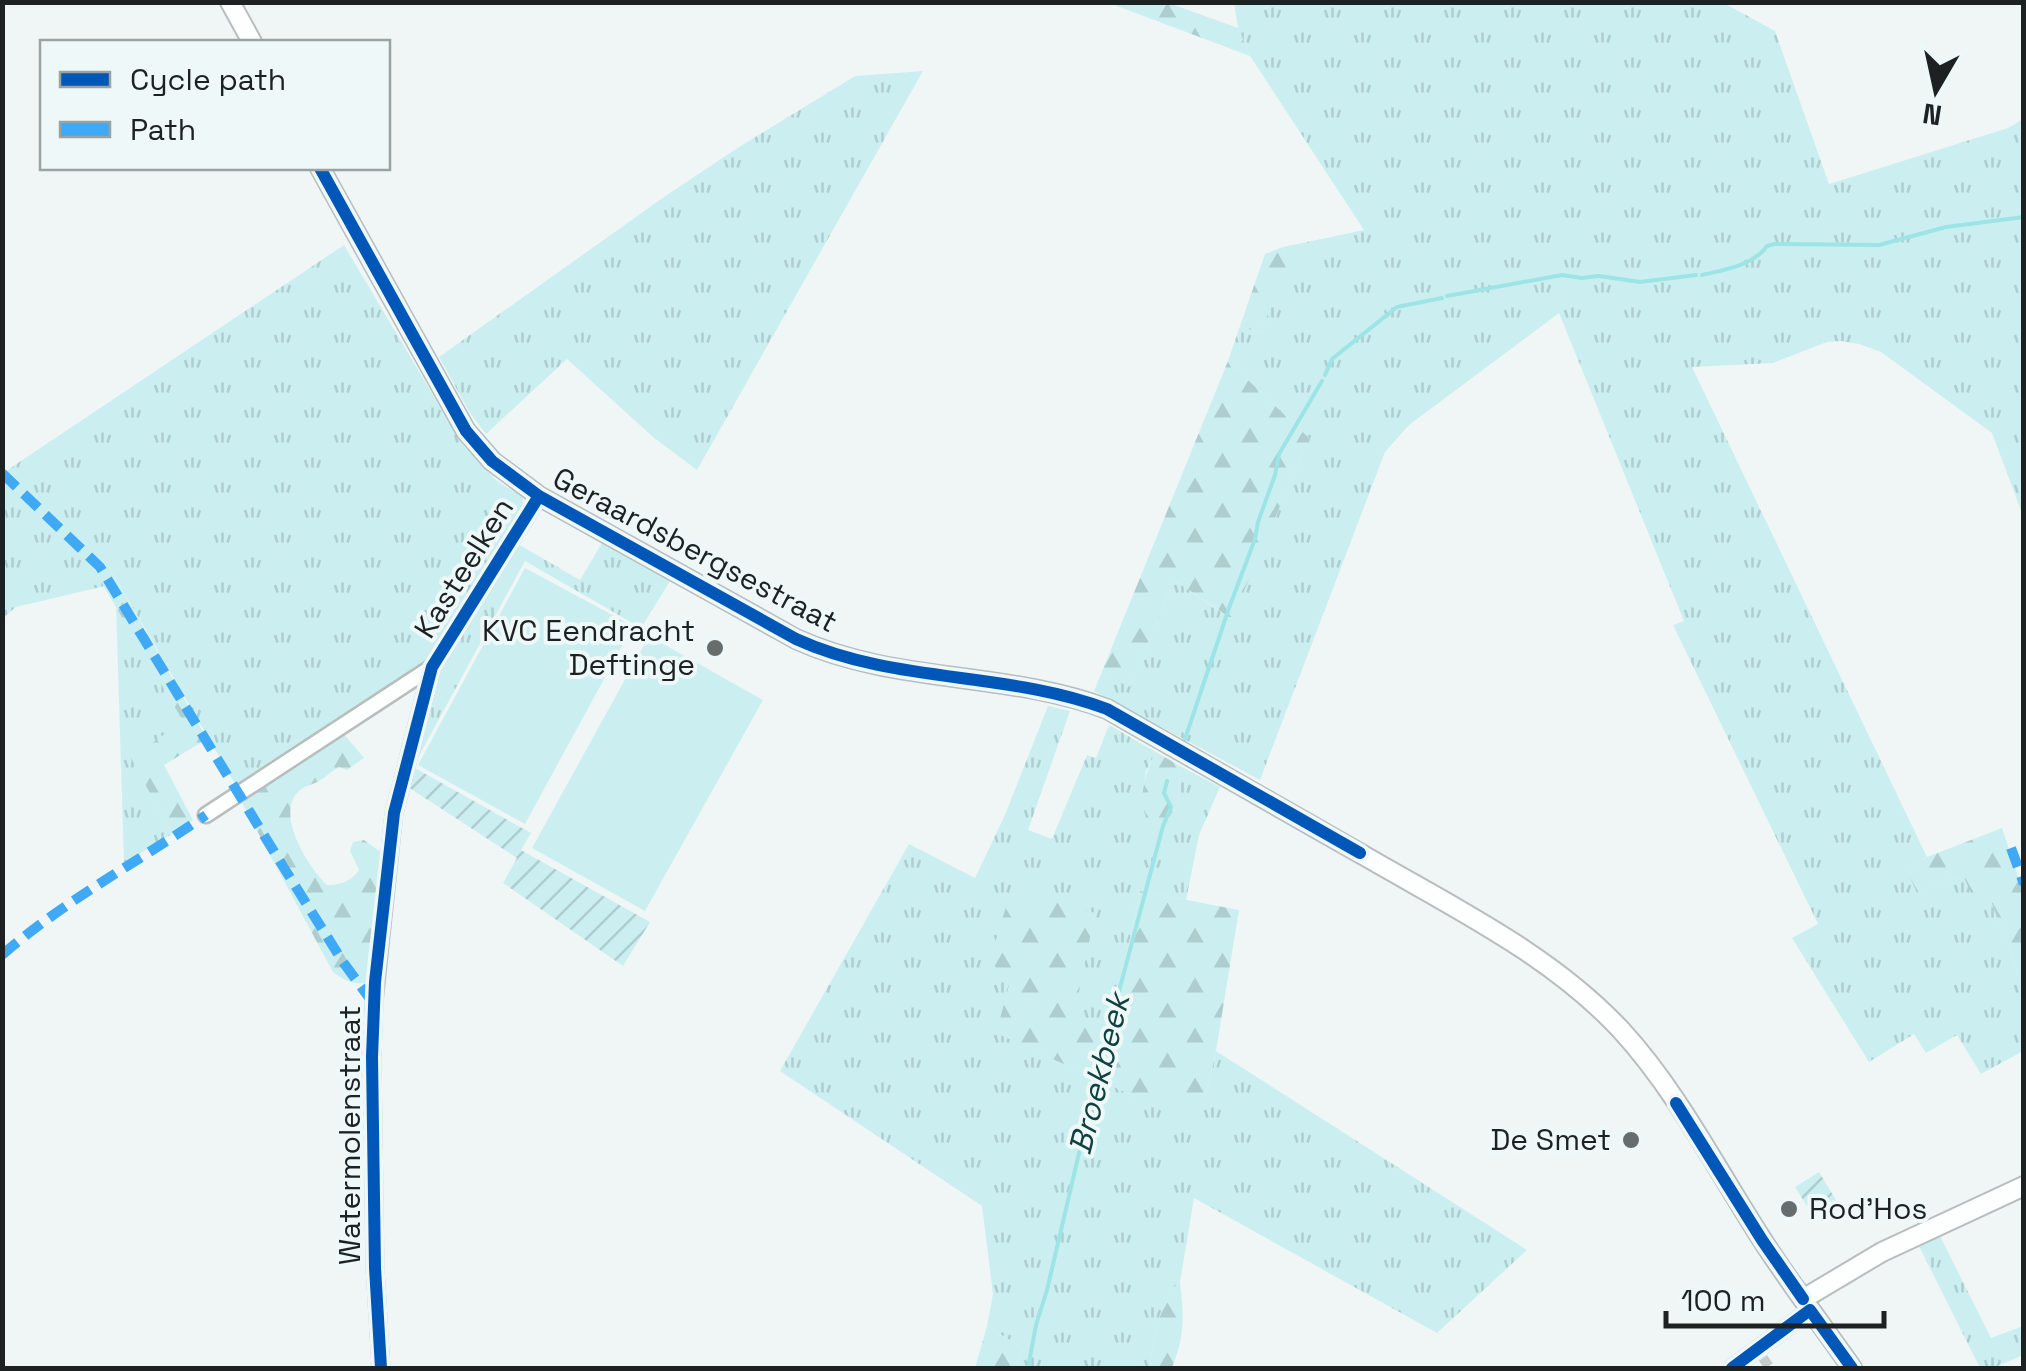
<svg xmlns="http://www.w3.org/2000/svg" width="2026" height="1371" font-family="'Space Grotesk',sans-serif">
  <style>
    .grass { fill: url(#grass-tufts) }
    .forest { fill: url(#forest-firs) }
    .park { fill: #cbeff0 }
    .garden { fill: url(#garden-furrows) }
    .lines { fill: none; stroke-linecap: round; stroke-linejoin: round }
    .stream { stroke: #9de4e6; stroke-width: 4 }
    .pedestrian-tunnel { stroke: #c6cbcb; stroke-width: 10; stroke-dasharray: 10 5; stroke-linecap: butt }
    .minor-casing { stroke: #b8bdbd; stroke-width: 19 }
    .tertiary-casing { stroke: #b8bdbd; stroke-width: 22 }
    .minor { stroke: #fdfefe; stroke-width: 14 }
    .tertiary { stroke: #fdfefe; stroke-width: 18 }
    .quiet { stroke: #3fa9f5; stroke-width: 10; stroke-dasharray: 20 10; stroke-linecap: butt }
    .cycleway-casing { stroke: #eef8f8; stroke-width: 19 }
    .cycleway { stroke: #0057b8; stroke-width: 12 }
    .poi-dot { fill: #676c6c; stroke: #eef8f8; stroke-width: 4 }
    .labels { text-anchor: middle; stroke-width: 8; stroke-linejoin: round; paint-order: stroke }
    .street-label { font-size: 30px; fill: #1d2121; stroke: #eef8f8 }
    .poi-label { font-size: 30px; fill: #1d2121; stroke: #eef8f8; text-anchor: end }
    .water-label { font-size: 32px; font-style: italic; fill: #114041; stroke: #eef8f8 }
  </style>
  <defs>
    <pattern id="grass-tufts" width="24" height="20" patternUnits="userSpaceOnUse" patternTransform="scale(2.5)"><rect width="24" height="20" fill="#cbeff0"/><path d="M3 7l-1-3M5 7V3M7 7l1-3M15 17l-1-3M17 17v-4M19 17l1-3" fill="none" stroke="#aecdce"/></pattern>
    <pattern id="forest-firs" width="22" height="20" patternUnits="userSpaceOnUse" patternTransform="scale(2.5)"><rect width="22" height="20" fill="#cbeff0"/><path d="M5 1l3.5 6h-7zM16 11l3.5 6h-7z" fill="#aecdce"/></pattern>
    <pattern id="garden-furrows" width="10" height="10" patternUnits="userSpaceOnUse" patternTransform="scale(2.5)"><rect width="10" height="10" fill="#cbeff0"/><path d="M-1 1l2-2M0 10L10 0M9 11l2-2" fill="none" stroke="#aecdce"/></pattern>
  </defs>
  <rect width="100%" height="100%" fill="#f0f6f6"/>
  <path class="grass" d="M 1234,3 L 1724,3 L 1775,31 L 1829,184 L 2008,128 L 2023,119 L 2023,516 L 1992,433 L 1881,352 L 1859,344 L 1841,341 L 1827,342 L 1773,363 L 1692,367 L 1927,857 L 1906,868 L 1918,892 L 1963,875 L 1991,900 L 2023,985 L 2023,1051 L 1981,1074 L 1957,1035 L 1926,1053 L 1914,1034 L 1869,1062 L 1792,938 L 1818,924 L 1673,625 L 1684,621 L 1559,313 L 1409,425 L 1385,452 L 1260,780 L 1094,691 L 1101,674 L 1130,686 L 1174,580 L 1231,619 L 1309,438 L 1228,361 L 1240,326 L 1260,333 L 1285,270 L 1283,247 L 1364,230 L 1250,56 L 1238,28 Z
    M 923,71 L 697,470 L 653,437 L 567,359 L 486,434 L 470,413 L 439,357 L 664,197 L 739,147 L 855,76 Z
    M 344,245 L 462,444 L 497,481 L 523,497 L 522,508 L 426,663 L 238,789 L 108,565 L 93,568 L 105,586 L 16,607 L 3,618 L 3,473 Z
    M 516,543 L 580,580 L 602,543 L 670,581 L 641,628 L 525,561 L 413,767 L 440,668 Z
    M 116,605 L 184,722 L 132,758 L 172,834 L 124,863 Z
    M 1048,706 L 1070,711 L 1028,830 L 1052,839 L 1087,755 L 1096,758 L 1109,725 L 1156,752 L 1146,771 L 1143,795 L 1168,819 L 1178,803 L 1180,766 L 1220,787 L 1199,835 L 1186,900 L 1140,891 L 1112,1024 L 1074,1017 L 1009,986 L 997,1033 L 1136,1097 L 1205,1097 L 1216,1051 L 1527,1250 L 1437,1333 L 1194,1198 L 1180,1282 C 1161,1296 1152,1345 1150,1368 L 1015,1368 L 1022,1348 L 987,1326 L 993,1294 L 982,1206 L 780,1071 L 909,844 L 975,878 L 1005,815 Z
    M 1940,1236 L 1991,1338 L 2023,1326 L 2023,1355 L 1993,1368 L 1980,1368 L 1918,1244 Z"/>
  <path class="forest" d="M 1109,3 L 1169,3 L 1238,28 L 1250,56 Z
    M 1283,247 L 1286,270 L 1260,333 L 1240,326 L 1265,254 Z
    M 1228,361 L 1309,438 L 1232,619 L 1174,580 L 1130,687 L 1101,674 Z
    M 99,562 L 108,565 L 207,739 L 164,765 L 193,820 L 172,834 L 131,758 L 183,721 L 93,568 Z
    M 344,734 L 364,758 L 347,770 L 339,767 C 332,771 326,777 319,781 C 312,785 304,786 298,792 C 275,815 309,868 327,885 C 340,885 352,881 359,870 L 350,851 L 353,842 L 364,840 L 381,852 L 369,983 C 354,985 345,981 333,972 L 241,801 Z
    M 1156,752 L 1180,766 L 1178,803 L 1168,819 C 1127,829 1145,770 1156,752 Z
    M 2002,828 L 2023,891 L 2023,985 L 1991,901 L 1977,907 L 1963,875 L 1917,893 L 1906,868 L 1927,857 Z
    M 1140,891 L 1239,910 L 1216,1051 L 1205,1097 L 1136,1097 L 996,1033 L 1009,986 L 990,959 L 1009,897 L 1036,895 L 1095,913 L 1074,1016 L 1112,1024 Z
    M 1180,1282 C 1184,1318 1185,1334 1172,1368 L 1150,1368 C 1152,1345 1161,1295 1180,1282 Z
    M 987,1326 L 1022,1348 L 1015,1368 L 975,1368 Z"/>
  <path class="park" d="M 525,568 L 633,626 L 525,824 L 418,765 Z
    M 649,636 L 763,700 L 645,911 L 532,848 Z"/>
  <path class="garden" d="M 413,767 L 531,833 L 521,850 L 650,922 L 623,966 L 503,883 L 517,858 L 408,787 Z
    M 1819,1172 L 1836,1200 L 1812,1214 L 1795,1187 Z"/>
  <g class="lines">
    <path class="stream" d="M 1702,275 C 1724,270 1754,265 1767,246 L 1774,244 L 1879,245 L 1946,227 L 2024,217
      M 1447,296 L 1562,275 L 1582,278 L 1599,276 L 1640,282 L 1696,275
      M 1325,375 L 1332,359 L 1397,307 L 1442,298
      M 1185,739 L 1229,608 L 1255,539 L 1258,522 L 1275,475 L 1279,454 L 1322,381
      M 1028,1368 L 1036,1325 L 1047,1290 L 1102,1055 L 1163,826 L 1171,807 L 1164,793 L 1167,781"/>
    <path class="pedestrian-tunnel" d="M 1763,1358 L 1770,1368"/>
    <g class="minor-casing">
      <path id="minor" d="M 206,815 L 432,667 L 539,496
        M 381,1368 L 375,1268 L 372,1057 L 374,1003 L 394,813 L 432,667
        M 1732,1368 L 1810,1310"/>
    </g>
    <g class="tertiary-casing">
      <path id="tertiary" d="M 230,2 L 252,42
        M 320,168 L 466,431 L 492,461 L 539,496 L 796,639 C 894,684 1007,671 1107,709 C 1197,760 1287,812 1377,863 C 1462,912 1554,958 1621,1030 C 1677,1091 1716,1168 1761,1238 C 1789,1282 1822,1325 1852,1368
        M 1803,1299 L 1882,1252 L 2024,1186"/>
    </g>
    <use href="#minor" class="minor"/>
    <use href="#tertiary" class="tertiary"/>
    <path class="quiet" d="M 2,473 L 100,567 L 284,868 L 343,962 L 373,1003
      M 2011,848 L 2024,884
      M 2,955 C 65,900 138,862 206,815"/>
    <g class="cycleway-casing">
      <path id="cycleway" d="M 320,168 L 466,431 L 492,461 L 539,496 L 796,639 C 894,684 1007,671 1107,709 L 1360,853
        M 1676,1103 L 1762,1240 L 1803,1299
        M 381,1368 L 375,1268 L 372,1057 L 375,982 L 394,813 L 432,667 L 539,496
        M 1732,1368 L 1810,1310 L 1852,1368"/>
    </g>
    <use href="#cycleway" class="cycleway"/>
  </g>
  <g class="poi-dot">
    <circle cx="715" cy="648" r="10"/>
    <circle cx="1631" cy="1140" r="10"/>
    <circle cx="1789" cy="1209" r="10"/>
  </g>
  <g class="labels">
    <g class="street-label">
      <text transform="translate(695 550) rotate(28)" y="10">Geraardsbergsestraat</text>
      <text transform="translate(464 568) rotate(-58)" y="10">Kasteelken</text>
      <text transform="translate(350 1135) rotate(-90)" y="10">Watermolenstraat</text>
    </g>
    <g class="poi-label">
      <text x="695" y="641">KVC Eendracht<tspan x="695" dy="34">Deftinge</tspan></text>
      <text x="1611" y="1150">De Smet</text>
      <text x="1809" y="1219" text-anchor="start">Rod'Hos</text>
    </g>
    <g class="water-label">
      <text transform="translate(1099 1074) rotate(-76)" y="11">Broekbeek</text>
    </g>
  </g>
  <rect width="2026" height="1371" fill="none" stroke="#1d2121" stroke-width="10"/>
  <rect x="40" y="40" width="350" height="130" fill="#eef8f8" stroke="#9aa2a2" stroke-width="2.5"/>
  <rect x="60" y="72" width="50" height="15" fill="#0057b8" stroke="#9aa2a2" stroke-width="2.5"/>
  <text x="130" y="90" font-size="30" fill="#1d2121">Cycle path</text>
  <rect x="60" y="122" width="50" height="15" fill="#3fa9f5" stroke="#9aa2a2" stroke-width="2.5"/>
  <text x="130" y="140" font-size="30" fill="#1d2121">Path</text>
  <g transform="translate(1936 90) rotate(189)" stroke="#eef8f8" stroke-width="8" paint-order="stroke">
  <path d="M0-8L18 38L0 25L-18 38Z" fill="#1d2121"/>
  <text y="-15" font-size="28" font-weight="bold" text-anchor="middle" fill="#1d2121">N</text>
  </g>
  <path d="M1666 1311v15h218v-15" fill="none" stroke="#1d2121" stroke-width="5"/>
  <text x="1681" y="1311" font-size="30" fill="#1d2121" stroke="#eef8f8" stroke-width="8" paint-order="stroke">100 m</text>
</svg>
